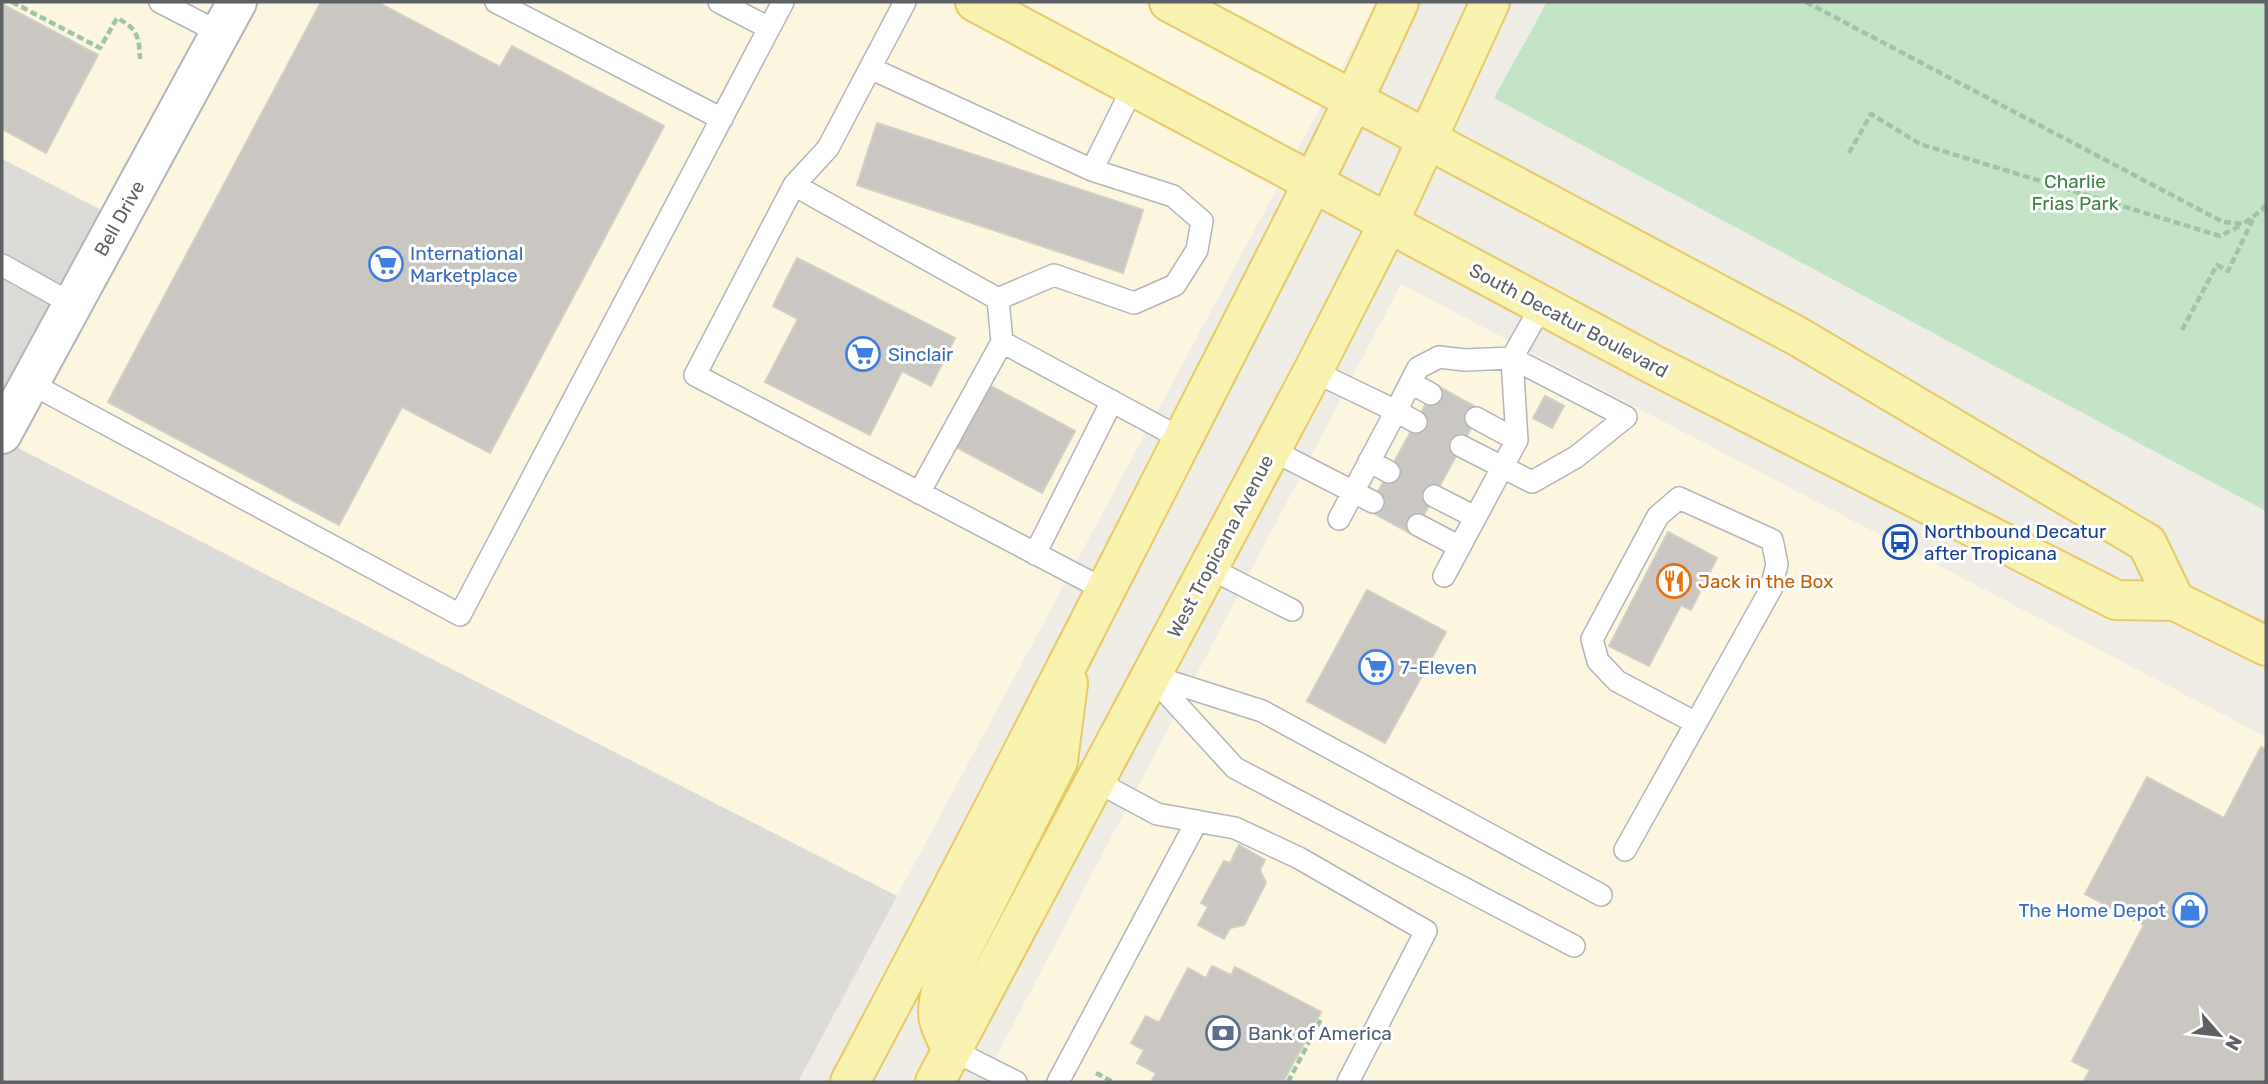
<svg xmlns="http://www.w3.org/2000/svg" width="2268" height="1084" font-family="Rubik,sans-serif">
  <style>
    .commercial { fill: #fbf6dd }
    .industrial { fill: #dddbd7 }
    .green { fill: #c3e4c5 }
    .building { fill: #cac7c2; stroke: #d2cec4; stroke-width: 2 }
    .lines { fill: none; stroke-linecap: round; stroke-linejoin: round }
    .lane-casing { stroke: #b2b5b9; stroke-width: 24 }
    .street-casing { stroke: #b2b5b9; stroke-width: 42 }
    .primary-casing { stroke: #e7c965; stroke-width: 42 }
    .path { stroke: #9ec4aa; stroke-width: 4.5; stroke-dasharray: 7 3.5; stroke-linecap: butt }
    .lane { stroke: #fff; stroke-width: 21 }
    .street { stroke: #fff; stroke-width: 38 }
    .primary { stroke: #f9f1af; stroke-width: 38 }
    .labels { text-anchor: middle; stroke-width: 6; stroke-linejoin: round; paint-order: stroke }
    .park-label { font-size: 19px; fill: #3c8443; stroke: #fff }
    .street-label { font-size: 19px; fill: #5d6064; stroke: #fff }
    .shop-label { font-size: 19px; fill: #366cbe; stroke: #fff; text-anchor: start }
    .transit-label { font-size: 19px; fill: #164399; stroke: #fff; text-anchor: start }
    .food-label { font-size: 19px; fill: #c56008; stroke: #fff; text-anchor: start }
    .service-label { font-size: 19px; fill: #4e5e75; stroke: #fff; text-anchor: start }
  </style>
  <rect width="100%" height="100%" fill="#eeece5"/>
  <path class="commercial" d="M 2,2 L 1377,2 L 897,896 L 2,440 L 118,220 L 2,159 Z
    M 1401,284 L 2266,737 L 2266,1082 L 983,1082 Z"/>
  <path class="industrial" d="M 2,159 L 119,219 L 2,434 Z
    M 2,440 L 897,896 L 798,1082 L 2,1082 Z"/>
  <path class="green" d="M 1547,2 L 2266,2 L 2266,511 L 1494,98 Z"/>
  <path class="building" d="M 321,2 L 377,2 L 500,67 L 512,46 L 664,126 L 490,453 L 402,407 L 339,525 L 108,402 Z
    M 2,4 L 98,55 L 46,153 L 2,129 Z
    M 877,123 L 1143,210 L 1123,273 L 857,185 Z
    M 797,258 L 955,338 L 931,386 L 902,371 L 870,435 L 765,382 L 798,319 L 773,306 Z
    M 989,385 L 1075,431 L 1042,493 L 956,447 Z
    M 1436,385 L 1481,410 L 1413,535 L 1368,510 Z
    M 1545,396 L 1564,406 L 1552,428 L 1533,418 Z
    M 1668,532 L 1717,558 L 1691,610 L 1681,605 L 1649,666 L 1609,646 Z
    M 1367,590 L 1446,632 L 1385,743 L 1307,701 Z
    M 2261,747 L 2266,749 L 2266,1082 L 2083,1082 L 2090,1070 L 2072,1061 L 2144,925 L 2085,894 L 2147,777 L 2224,818 Z
    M 1239,845 L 1265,860 L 1260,870 L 1266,883 L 1244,925 L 1230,928 L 1224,939 L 1198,925 L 1208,907 L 1201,903 L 1224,861 L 1230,863 Z
    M 1212,966 L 1231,975 L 1235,967 L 1321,1012 L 1283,1082 L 1151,1082 L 1156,1073 L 1137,1063 L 1144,1050 L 1131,1043 L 1146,1016 L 1159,1023 L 1188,968 L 1206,978 Z"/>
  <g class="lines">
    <g class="lane-casing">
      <path id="lane" d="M 160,2 L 220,33
        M 496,2 L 722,119
        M 719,2 L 769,28
        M 870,68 L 1092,170 L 1133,87
        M 794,185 L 828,148 L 905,2
        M 2,265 L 72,304
        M 998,299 L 1054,275 L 1134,303 L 1175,285 L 1197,250 L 1202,221 L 1173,196 L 1092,170
        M 1313,371 L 1396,411 L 1418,368 L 1439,357 L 1465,360 L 1512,358 L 1542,305
        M 30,383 L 460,615 L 783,2
        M 1411,383 L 1431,394
        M 1476,418 L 1517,440
        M 1461,446 L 1532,482 L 1576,457 L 1626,417 L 1512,358
        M 1272,450 L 1373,502
        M 1369,461 L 1389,472
        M 919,493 L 1002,342
        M 1434,496 L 1475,517
        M 1339,519 L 1396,411 L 1416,422
        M 1418,525 L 1460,547
        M 1035,554 L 1112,401
        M 1207,567 L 1292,610
        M 1444,576 L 1517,440 L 1512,358
        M 1105,590 L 695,375 L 794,185 L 998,299 L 1002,342 L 1182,439
        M 1150,675 L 1235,768 L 1574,946
        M 1152,676 L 1262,711 L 1601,895
        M 1094,780 L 1157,814 L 1235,828 L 1299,858 L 1426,931 L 1348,1082
        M 1625,850 L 1771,589 L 1777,564 L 1772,540 L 1679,498 L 1658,516 L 1592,639 L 1598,661 L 1617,681 L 1696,723
        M 952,1050 L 1016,1082
        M 1058,1082 L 1197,821"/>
    </g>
    <g class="street-casing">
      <path id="street" d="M 2,434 L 237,2"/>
    </g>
    <g class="primary-casing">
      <path id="primary" d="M 975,2 L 1654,365 L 2116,600 L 2175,601 L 2266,646
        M 1169,2 L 1797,336 L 2147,543 L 2175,601
        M 952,1050 C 940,1025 934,1019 941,991 L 1058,761 L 1068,683
        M 850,1082 C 960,876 1066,668 1172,460 C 1249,308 1329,157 1399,2
        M 935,1082 L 1313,371 L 1388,224 L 1490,2"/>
    </g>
    <path class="path" d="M 12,2 L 100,48 L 117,18 C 138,29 139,37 140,59
      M 1806,2 L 2223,222 L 2243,224 L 2262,210 L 2266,203
      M 1849,153 L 1871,114 L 1920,144 L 2220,236 L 2242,225
      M 2182,330 L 2217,265 L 2228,271 L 2254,217
      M 1096,1073 L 1113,1082
      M 1288,1082 L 1322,1017"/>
    <use href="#lane" class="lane"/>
    <use href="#street" class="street"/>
    <use href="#primary" class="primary"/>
  </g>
  <defs>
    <g id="supermarket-ring" transform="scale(1.75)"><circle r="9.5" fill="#fff" stroke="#3f7fe0" stroke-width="1.5"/><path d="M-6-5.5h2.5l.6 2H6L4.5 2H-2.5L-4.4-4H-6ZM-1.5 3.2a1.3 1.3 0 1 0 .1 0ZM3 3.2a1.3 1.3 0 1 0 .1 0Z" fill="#3f7fe0"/></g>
    <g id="bus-ring" transform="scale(1.75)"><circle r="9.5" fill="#fff" stroke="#1a4fb4" stroke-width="1.5"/><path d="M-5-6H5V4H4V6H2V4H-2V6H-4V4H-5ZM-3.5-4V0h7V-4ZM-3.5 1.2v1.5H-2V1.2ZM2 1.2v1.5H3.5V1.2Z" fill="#1a4fb4"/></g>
    <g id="restaurant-ring" transform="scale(1.75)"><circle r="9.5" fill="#fff" stroke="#e8710a" stroke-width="1.5"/><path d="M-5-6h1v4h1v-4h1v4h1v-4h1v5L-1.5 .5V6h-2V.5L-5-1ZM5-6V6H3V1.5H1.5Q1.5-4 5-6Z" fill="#e8710a"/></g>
    <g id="shop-ring" transform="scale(1.75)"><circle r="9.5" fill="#fff" stroke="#3f7fe0" stroke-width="1.5"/><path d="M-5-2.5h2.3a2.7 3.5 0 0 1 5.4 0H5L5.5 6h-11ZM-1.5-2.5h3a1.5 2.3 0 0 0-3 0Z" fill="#3f7fe0"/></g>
    <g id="bank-ring" transform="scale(1.75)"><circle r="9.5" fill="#fff" stroke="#5c6f8a" stroke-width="1.5"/><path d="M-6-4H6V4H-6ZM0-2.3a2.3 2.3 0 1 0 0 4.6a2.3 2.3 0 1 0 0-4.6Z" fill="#5c6f8a"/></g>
  </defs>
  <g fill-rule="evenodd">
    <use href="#supermarket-ring" x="386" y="264"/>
    <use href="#supermarket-ring" x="863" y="354"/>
    <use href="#bus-ring" x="1900" y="542"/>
    <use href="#restaurant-ring" x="1674" y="581"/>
    <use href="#supermarket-ring" x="1376" y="667"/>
    <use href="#shop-ring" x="2190" y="910"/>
    <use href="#bank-ring" x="1223" y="1033"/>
  </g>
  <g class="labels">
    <g class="park-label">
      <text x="2075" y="188">Charlie<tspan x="2075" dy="22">Frias Park</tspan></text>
    </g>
    <g class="street-label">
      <text transform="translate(119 218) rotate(-61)" y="7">Bell Drive</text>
      <text transform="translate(1569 320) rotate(28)" y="7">South Decatur Boulevard</text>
      <text transform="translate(1220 546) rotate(-62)" y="7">West Tropicana Avenue</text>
    </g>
    <g class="shop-label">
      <text x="410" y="260">International<tspan x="410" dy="22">Marketplace</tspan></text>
      <text x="888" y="361">Sinclair</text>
      <text x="1400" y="674">7-Eleven</text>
      <text x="2166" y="917" text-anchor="end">The Home Depot</text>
    </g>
    <g class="transit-label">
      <text x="1924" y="538">Northbound Decatur<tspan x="1924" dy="22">after Tropicana</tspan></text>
    </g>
    <g class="food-label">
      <text x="1698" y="588">Jack in the Box</text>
    </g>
    <g class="service-label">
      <text x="1248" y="1040">Bank of America</text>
    </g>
  </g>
  <rect width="2268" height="1084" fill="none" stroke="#5d6064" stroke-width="7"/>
  <g transform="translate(2219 1035) rotate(118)" stroke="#ffffff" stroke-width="5" paint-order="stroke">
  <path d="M0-5L12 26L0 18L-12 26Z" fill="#5d6064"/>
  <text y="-10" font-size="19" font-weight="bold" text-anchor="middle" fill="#5d6064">N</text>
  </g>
</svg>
